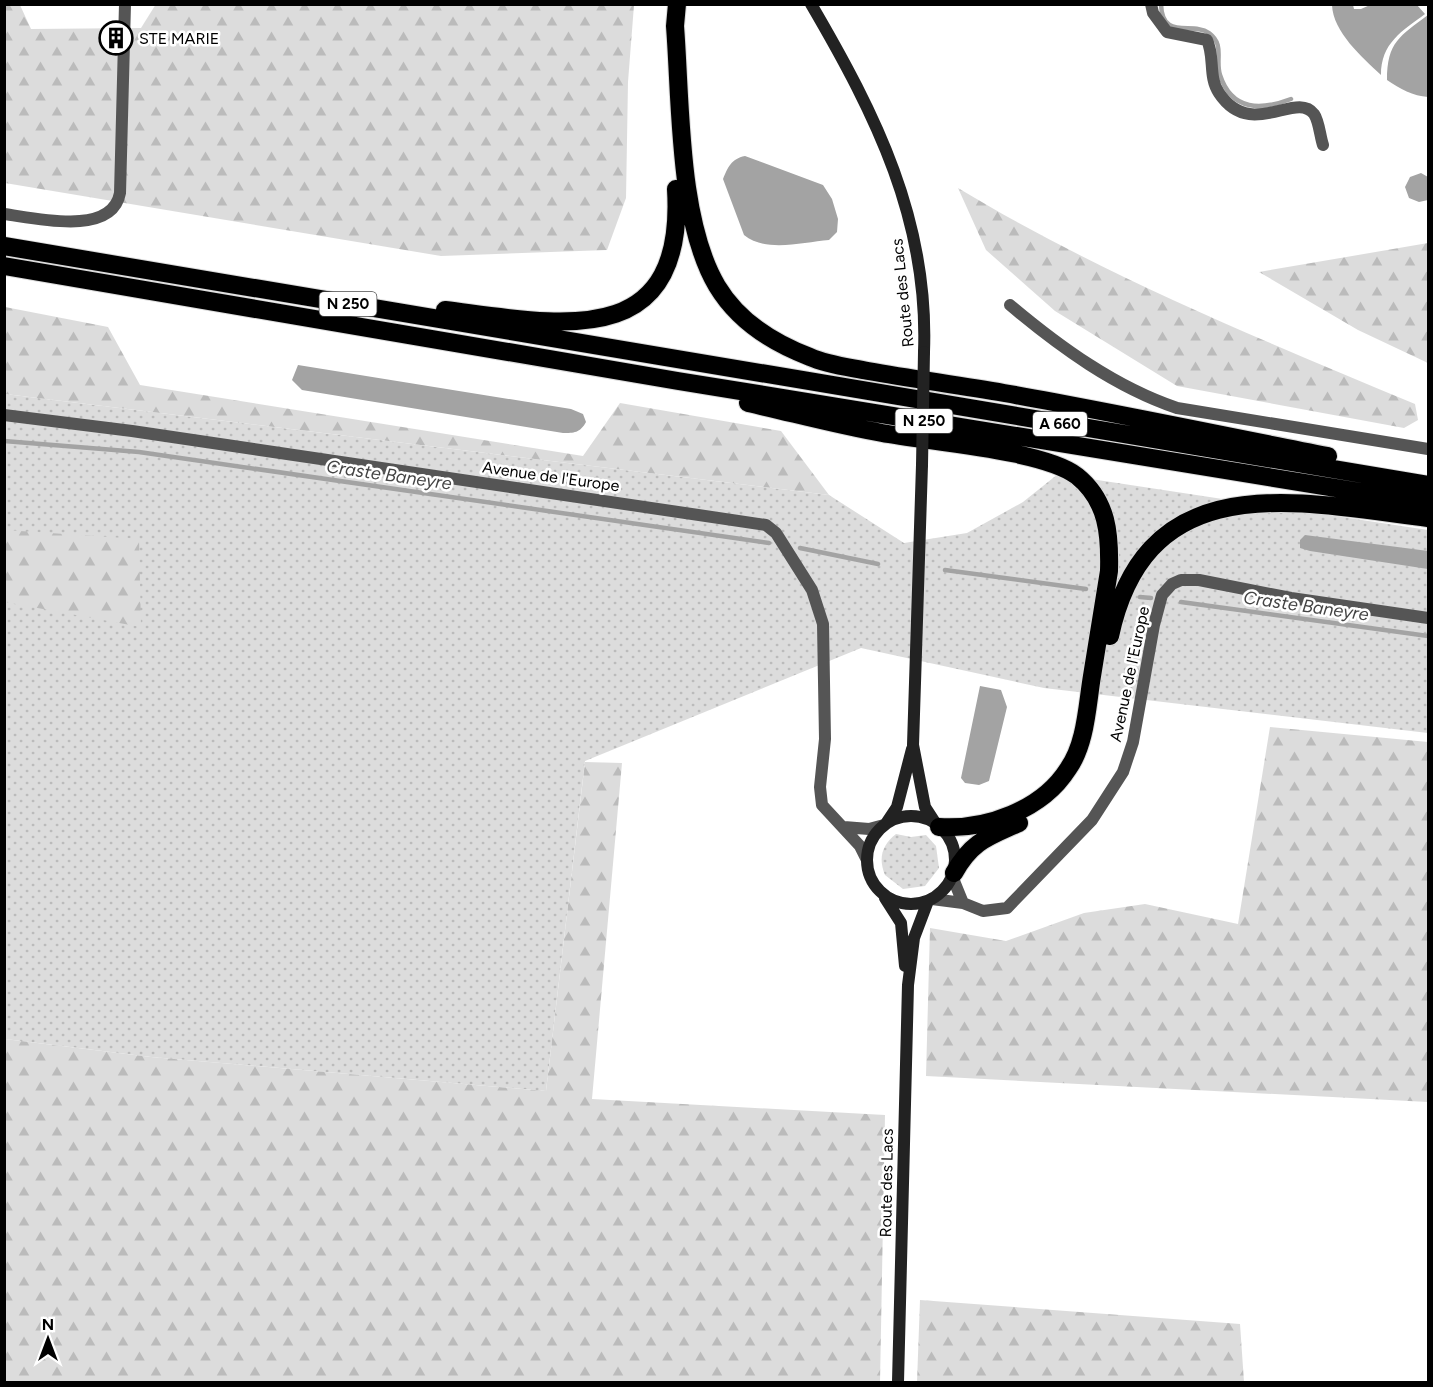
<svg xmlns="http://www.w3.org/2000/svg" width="1433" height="1387" font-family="Figtree,sans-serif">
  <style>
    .grass { fill: url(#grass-dots) }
    .forest { fill: url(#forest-firs) }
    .water { fill: #a3a3a3 }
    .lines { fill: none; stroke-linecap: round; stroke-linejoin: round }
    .stream { stroke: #a3a3a3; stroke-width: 4.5 }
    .highway-casing { stroke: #dbdbdb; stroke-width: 20 }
    .street { stroke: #555; stroke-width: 12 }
    .secondary { stroke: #222; stroke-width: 12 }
    .highway { stroke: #000; stroke-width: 18 }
    .secondary-bridge { stroke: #222; stroke-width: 12 }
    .labels { text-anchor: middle; stroke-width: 5; stroke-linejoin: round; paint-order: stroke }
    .shield { fill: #fff; stroke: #4c4c4c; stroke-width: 1.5 }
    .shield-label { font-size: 15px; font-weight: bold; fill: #000 }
    .poi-label { font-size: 16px; fill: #000; stroke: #fff; text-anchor: start }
    .street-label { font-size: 16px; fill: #000; stroke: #fff }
    .water-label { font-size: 18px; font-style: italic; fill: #444; stroke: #fff }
  </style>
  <defs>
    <pattern id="grass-dots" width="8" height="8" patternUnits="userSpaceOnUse" patternTransform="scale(1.5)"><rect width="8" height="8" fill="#dcdcdc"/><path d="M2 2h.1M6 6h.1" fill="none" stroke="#bbb" stroke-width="1.8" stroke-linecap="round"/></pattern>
    <pattern id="forest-firs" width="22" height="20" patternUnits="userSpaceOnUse" patternTransform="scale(1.5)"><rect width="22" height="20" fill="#dcdcdc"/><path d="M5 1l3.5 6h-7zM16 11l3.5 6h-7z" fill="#bbb"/></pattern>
  </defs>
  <rect width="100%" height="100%" fill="#fff"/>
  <path class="grass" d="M 5,394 L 829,495 L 904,543 L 967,533 L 1023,502 L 1058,474 L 1428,530 L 1428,733 L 1044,688 L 861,648 L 585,761 L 546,1091 L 151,1057 L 5,1039 Z
    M 896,834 L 911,837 L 926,835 L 936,846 L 939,868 L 925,886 L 903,889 L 885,875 C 878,858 882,845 896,834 Z"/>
  <path class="forest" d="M 156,4 L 634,5 L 628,82 L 626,198 L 607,250 L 441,256 L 5,183 L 4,5 L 20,5 L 31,29 L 141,28 Z
    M 958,188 C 1102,275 1260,339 1415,404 L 1418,420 L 1404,428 L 1177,386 L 1055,311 L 986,250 Z
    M 1428,243 L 1428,363 L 1358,330 L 1259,272 Z
    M 5,307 L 108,327 L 140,385 L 583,456 L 620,403 L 781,431 L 829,495 L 5,394 Z
    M 5,530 L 139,539 L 141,627 L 5,602 Z
    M 1270,727 L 1428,742 L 1428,1102 L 926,1076 L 930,928 L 1006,941 L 1084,913 L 1145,904 L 1238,924 Z
    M 585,762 L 622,763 L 592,1099 L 885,1115 L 880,1382 L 5,1382 L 5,1039 L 151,1057 L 546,1091 Z
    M 920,1300 L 1240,1324 L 1244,1382 L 917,1382 Z"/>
  <path class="water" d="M 1332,5 L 1353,5 L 1354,9 L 1361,9 L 1370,5 L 1417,5 L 1425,14 C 1402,31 1381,43 1381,75 C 1362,57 1333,32 1332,5 Z
    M 1428,15 L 1428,97 C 1413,96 1400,89 1387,80 C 1387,42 1400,36 1428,15 Z
    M 745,156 L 823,185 L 832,199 L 838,219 L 837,232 L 829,240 C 803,242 766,253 744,235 L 723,179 C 728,167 731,159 745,156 Z
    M 1421,173 L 1428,177 L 1428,200 L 1419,202 L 1409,198 L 1405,187 L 1410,177 Z
    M 298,365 L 571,409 L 583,414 L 586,422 C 580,433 574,433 563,433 L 302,390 L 292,380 Z
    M 1305,535 L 1428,551 L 1428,569 L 1310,551 L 1300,548 L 1300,540 Z
    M 980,686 L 1001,690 L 1007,707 L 989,781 L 979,785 L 965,783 L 961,778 Z"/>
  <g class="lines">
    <path class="stream" d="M 1161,4 C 1162,41 1192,21 1209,33 C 1225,45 1215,59 1220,75 C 1232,112 1262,110 1291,99
      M 4,441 L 139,452 L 769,543
      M 800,548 L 878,564
      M 945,570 L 1086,589
      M 1140,597 L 1151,598
      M 1181,602 L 1428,636"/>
    <g class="highway-casing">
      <path id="highway" d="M 677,4 L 675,26 C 681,103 678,220 717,286 C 738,321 773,343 810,357 C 828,365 848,367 868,371 C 913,379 958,385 1004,393 C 1112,412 1220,435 1328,456
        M 4,246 L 1428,485
        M 4,266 L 678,381 L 1428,503
        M 445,310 C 557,324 686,354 676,189
        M 748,403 C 793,413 837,425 882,433 C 929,442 1044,450 1077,476 C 1108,501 1110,535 1109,571 C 1103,606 1098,641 1092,676 C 1087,706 1086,744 1068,769 C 1042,810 986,830 939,827
        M 1110,636 C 1147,464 1298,502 1428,518
        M 954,873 C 972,841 988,837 1019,823"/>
    </g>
    <path class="street" d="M 1151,4 L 1153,13 L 1167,32 L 1207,40 C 1215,57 1208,77 1219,93 C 1251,141 1296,90 1314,114 C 1319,121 1320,136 1323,145
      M 4,214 C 35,218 112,237 120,193 L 125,4
      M 1010,305 C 1060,347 1115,387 1177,408 L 1428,449
      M 4,415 L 132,431 L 766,525 L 776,533 L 812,590 L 823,624 L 825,739 L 820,787 L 822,805 L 860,846 L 867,860
      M 844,827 L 869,829 L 884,825
      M 952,876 L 963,903
      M 932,899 L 963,903 L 983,911 L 1007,908 L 1092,820 L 1123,772 L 1133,742 L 1154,625 L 1162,595 L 1172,584 L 1181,580 L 1199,580 L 1291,598 L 1428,618"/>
    <path class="secondary" d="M 811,4 C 876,115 929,221 924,352
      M 922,465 L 913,745 L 925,807 L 936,824
      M867 860a44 44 0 1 1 88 0a44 44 0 1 1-88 0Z
      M 887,822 L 897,807 L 912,749
      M 885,898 L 901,923 L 905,966
      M 898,1382 L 908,985 L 914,938 L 928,901"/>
    <use href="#highway" class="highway"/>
    <path class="secondary-bridge" d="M 922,465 L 924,352"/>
  </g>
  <defs>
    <g id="building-ring" transform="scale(1.725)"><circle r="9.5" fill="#fff" stroke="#000" stroke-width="1.5"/><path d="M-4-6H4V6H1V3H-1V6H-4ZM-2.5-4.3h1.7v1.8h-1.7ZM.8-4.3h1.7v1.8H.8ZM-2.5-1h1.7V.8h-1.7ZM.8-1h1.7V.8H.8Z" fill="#000"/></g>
  </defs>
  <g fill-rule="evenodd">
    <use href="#building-ring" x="116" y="38"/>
  </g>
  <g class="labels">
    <g class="shield">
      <rect x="319.5" y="292" width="57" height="24" rx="4.5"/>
      <rect x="895.5" y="409" width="57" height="24" rx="4.5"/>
      <rect x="1033" y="412" width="54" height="24" rx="4.5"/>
    </g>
    <g class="shield-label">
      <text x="348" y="309">N 250</text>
      <text x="924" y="426">N 250</text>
      <text x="1060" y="429">A 660</text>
    </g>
    <g class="poi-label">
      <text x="139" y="44">STE MARIE</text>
    </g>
    <g class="street-label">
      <text transform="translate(902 293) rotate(-96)" y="6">Route des Lacs</text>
      <text transform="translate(551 476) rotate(8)" y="6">Avenue de l'Europe</text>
      <text transform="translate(1129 674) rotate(-78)" y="6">Avenue de l'Europe</text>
      <text transform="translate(886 1183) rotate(-89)" y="6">Route des Lacs</text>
    </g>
    <g class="water-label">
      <text transform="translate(389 475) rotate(8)" y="6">Craste Baneyre</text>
      <text transform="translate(1306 606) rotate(8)" y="6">Craste Baneyre</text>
    </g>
  </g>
  <rect width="1433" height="1387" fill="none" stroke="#000000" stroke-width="12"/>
  <g transform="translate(48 1339)" stroke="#ffffff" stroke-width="4.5" paint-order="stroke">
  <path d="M0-4.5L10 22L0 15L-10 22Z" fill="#000000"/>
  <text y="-9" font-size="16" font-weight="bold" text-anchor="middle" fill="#000000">N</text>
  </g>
</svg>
